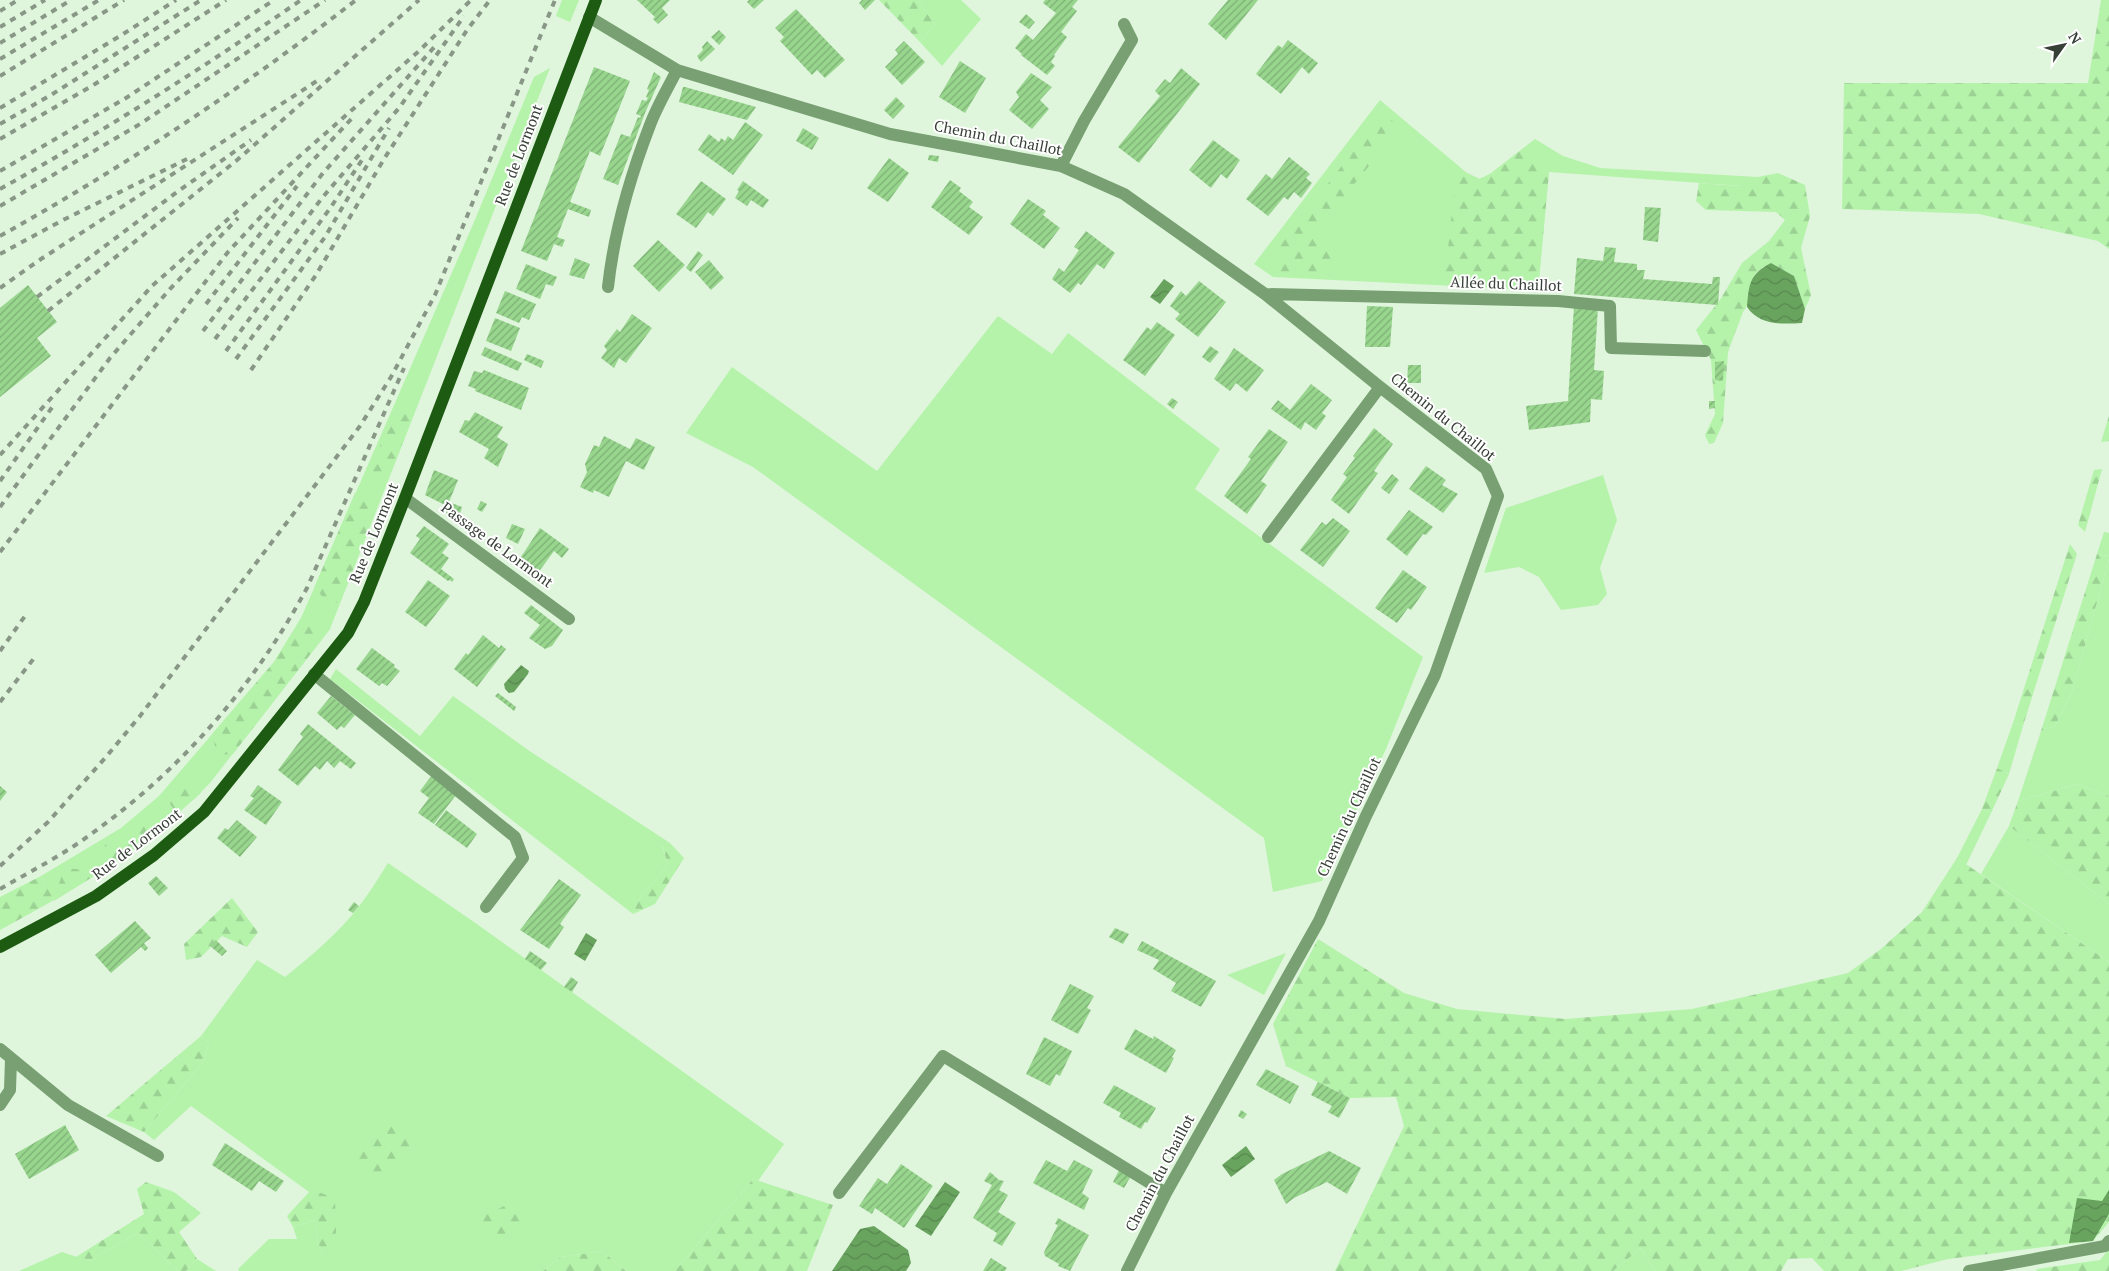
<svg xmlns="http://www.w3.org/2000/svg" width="2109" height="1271" font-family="'PT Serif',serif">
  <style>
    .green { fill: #b5f3ab }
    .forest { fill: url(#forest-firs) }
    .water { fill: url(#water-waves) }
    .building { fill: url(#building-hatch) }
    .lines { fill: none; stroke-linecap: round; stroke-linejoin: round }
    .minor { stroke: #78a072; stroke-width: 12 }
    .major { stroke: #1d5a12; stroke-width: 12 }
    .rail { stroke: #889786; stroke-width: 4; stroke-dasharray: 6 6; stroke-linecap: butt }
    .labels { text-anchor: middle; stroke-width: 4; stroke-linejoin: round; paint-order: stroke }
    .street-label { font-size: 15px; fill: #374036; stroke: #fff }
  </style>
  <defs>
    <pattern id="forest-firs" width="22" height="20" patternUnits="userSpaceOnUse" patternTransform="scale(1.25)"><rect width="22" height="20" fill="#b5f3ab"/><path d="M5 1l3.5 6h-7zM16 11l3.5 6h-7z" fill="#9cd194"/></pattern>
    <pattern id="water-waves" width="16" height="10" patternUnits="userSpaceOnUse" patternTransform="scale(1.25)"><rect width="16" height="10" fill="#69a45f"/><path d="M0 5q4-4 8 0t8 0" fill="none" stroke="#57874f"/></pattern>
    <pattern id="building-hatch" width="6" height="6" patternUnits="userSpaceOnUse" patternTransform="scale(1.25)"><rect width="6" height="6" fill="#98d68e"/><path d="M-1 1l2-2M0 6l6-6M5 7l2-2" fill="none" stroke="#7daf75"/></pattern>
  </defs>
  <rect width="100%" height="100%" fill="#dff5dc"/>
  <path class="green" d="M 562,0 L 579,0 L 570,22 L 556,16 Z
    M 918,0 L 961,0 L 981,19 L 942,66 L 920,42 L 935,25 Z
    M 550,68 L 330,629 L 210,783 C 164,830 110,867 54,901 L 41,876 L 121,828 L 159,796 L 274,662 L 301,618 L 474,222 L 534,77 Z
    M 1380,100 L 1467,173 L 1479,179 L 1490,174 L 1535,139 L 1563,156 L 1600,168 L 1758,177 L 1756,187 L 1549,172 L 1538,290 L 1273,277 L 1254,264 Z
    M 998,316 L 1052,354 L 1068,333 L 1220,449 L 1195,489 L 1423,657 L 1386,749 L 1322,881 L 1273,892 L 1264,838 L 753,467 L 686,433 L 732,367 L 877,471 Z
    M 1603,475 L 1617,520 L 1600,568 L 1607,594 L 1598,605 L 1561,610 L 1539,577 L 1519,567 L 1484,573 L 1506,508 Z
    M 2104,532 L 2109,533 L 2109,556 L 2097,554 Z
    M 2109,559 L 2109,796 L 2078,784 L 2018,801 L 2041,731 L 2055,726 L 2072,692 Z
    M 336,669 L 420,736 L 453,696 L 528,750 L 670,843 L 662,846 L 668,865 L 639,899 L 633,914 L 330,679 Z
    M 2013,723 L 2023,726 L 2009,774 L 1997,768 Z
    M 1982,809 L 1991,813 L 1966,865 L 1957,858 Z
    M 2009,826 L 2109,904 L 2109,962 L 1981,874 Z
    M 388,863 L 474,922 L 784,1144 L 758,1181 L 753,1179 L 675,1271 L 626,1271 L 602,1251 L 561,1257 L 543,1271 L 239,1271 L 238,1269 L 269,1239 L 297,1239 L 293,1227 L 315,1220 L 318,1243 L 323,1253 L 318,1192 L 309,1192 L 191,1106 L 154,1140 L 144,1132 L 204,1061 L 209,1043 L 201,1036 L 257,960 L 285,977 C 312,955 339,933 360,905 C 370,892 379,877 388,863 Z
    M 1286,953 L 1264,995 L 1227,975 Z
    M 138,1233 L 178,1271 L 19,1271 L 62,1252 L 89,1261 Z
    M 1641,1248 L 1655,1271 L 1613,1271 Z
    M 197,1259 L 216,1271 L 186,1271 Z"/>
  <path class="forest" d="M 879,0 L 918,0 L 935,25 L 920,42 Z
    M 2101,0 L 2109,0 L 2109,249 L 2098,241 L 1979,214 L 1842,209 L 1844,83 L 2088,83 Z
    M 1381,115 L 1395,122 L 1390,140 L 1318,229 L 1331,258 L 1325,274 L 1278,274 L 1276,251 Z
    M 1525,147 L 1540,155 L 1549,172 L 1538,290 L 1444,285 L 1456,175 L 1467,173 L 1480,179 L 1490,174 Z
    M 1778,173 L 1805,185 L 1810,216 L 1801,248 L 1811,295 L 1805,309 L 1794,276 L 1771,263 C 1739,277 1757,296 1743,312 L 1728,352 L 1723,423 L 1714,443 L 1709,444 L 1705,435 L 1715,414 L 1711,360 L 1696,330 L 1720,300 L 1742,263 L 1769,241 L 1785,220 L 1776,212 L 1706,210 L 1696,201 L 1699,183 L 1739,186 L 1758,177 Z
    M 402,401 L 412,403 L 415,411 L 387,483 L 374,480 L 372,462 Z
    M 2109,416 L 2109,441 L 2101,442 Z
    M 2102,469 L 2085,532 L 2078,525 L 2094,470 Z
    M 366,491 L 375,513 L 340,603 L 328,602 L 314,588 L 355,493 Z
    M 2070,544 L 2077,554 L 2023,726 L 2013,723 Z
    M 2097,554 L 2109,556 L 2109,559 L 2072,692 L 2055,726 L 2041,731 Z
    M 311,616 L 330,629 L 233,754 L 217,755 L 212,734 L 274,662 L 301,618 Z
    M 1997,768 L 2009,774 L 1991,813 L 1982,809 Z
    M 186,781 L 201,793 L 177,814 L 166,798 L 174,784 Z
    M 2078,784 L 2109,796 L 2109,904 L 2009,826 L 2018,801 Z
    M 144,819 L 156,824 L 159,830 C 110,870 55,900 0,930 L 0,897 L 41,876 L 54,900 L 64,868 L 88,870 L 106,844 L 122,850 L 133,841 L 131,826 Z
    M 670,843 L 684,858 L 655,904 L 633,914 L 639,899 L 668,865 L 662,845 Z
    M 1957,858 L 2109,962 L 2109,1222 L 2093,1241 L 1948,1259 L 1901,1271 L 1824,1271 L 1812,1258 L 1788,1259 L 1781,1271 L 1655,1271 L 1641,1248 L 1613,1271 L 1335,1271 L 1404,1126 L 1396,1097 L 1350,1098 L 1286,1066 L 1273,1024 L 1318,939 L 1404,993 L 1457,1009 L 1565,1019 L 1692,1009 L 1848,973 L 1881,949 L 1922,912 Z
    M 232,898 L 258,932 L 247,947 L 222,936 L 201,957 L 186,960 L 184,944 Z
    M 201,1036 L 209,1043 L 204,1061 L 144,1132 L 106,1116 Z
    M 386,1126 L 403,1128 L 419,1142 L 379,1181 L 347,1156 L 368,1134 Z
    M 753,1179 L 833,1205 L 807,1271 L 675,1271 Z
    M 146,1182 L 174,1192 L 201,1213 L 179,1232 L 197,1259 L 186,1271 L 178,1271 L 138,1233 L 89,1261 L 76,1257 L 144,1214 L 137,1189 Z
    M 309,1192 L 318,1192 L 335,1198 L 336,1233 L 323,1253 L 318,1243 L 315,1220 L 293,1227 L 287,1216 Z
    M 504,1206 L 534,1223 L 498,1243 L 481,1229 L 482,1217 Z
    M 2109,1249 L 2109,1271 L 2036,1271 L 2037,1269 L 2100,1260 Z
    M 602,1251 L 626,1271 L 543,1271 L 561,1257 Z"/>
  <path class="water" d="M 1771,263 L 1794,276 L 1805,309 L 1802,323 C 1782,324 1760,326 1747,307 C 1749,285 1749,274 1771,263 Z
    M 1164,279 L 1174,286 L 1160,304 L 1150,297 Z
    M 521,665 L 529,671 L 528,674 L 514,692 L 509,693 L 505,689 L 504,684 Z
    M 586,933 L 597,940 L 585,961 L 574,954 Z
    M 1246,1146 L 1255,1159 L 1231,1177 L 1222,1165 Z
    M 945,1182 L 960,1192 L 931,1236 L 915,1226 Z
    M 2109,1190 L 2109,1214 L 2093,1241 L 2069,1243 L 2077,1198 L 2102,1201 Z
    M 874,1226 L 908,1250 L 911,1263 L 906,1271 L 832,1271 L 860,1229 Z"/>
  <path class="building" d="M 637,0 L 670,0 L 662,8 L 668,15 L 658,24 L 653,19 L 655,17 Z
    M 749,0 L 764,0 L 754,9 L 747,2 Z
    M 862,0 L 875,0 L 865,10 L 859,3 Z
    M 1045,0 L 1078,0 L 1072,7 L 1077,11 L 1061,32 L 1067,37 L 1054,55 L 1055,56 L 1051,62 L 1055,66 L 1047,75 L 1021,55 L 1022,54 L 1015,48 L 1026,34 L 1033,40 L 1056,13 L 1043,3 Z
    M 1228,0 L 1258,0 L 1226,40 L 1208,24 Z
    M 796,9 L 845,60 L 825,78 L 817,70 L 812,75 L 780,41 L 784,37 L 775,28 Z
    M 1026,14 L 1035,22 L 1029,29 L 1019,22 Z
    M 719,30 L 726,37 L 719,45 L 711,37 Z
    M 1288,40 L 1318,63 L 1309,74 L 1302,67 L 1281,94 L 1256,74 L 1278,45 L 1282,48 Z
    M 707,41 L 715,49 L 701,62 L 697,56 L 703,50 L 702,47 Z
    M 904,41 L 925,62 L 902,85 L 885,67 L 898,54 L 895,50 Z
    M 960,61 L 986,78 L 965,113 L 939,97 Z
    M 594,67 L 630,81 L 600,156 L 590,151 L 570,202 L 591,210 L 589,217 L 568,209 L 557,237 L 565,240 L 562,247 L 554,244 L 547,261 L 521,251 Z
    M 1181,68 L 1200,84 L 1139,163 L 1118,147 L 1160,96 L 1155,91 L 1165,79 L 1170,83 Z
    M 654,72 L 661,77 L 645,113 L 618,185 L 603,179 L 621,134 L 630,137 L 638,117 L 640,118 L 641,116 L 636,114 L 642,100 L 646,101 L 648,98 L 646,97 L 649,90 L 647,89 Z
    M 1031,73 L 1052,87 L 1040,100 L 1049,109 L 1032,129 L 1009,110 L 1019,97 L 1016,92 Z
    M 683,87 L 685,87 L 756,107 L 747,120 L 679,102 Z
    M 896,97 L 905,106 L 893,119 L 884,110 Z
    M 745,122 L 763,135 L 733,175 L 698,150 L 709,134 L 719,142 L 721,138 L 725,141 L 728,136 L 733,140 Z
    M 803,128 L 819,138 L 812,150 L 796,141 Z
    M 1213,140 L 1240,160 L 1227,179 L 1221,174 L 1211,188 L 1189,170 Z
    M 929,155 L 939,156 L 938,162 L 928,160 Z
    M 1289,157 L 1310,174 L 1306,178 L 1312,183 L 1301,198 L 1294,192 L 1288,200 L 1284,197 L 1268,216 L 1246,199 L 1266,174 L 1272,179 Z
    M 889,158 L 909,173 L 888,202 L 867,188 Z
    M 950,180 L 961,188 L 959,191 L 973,202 L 969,207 L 983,217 L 969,235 L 931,207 Z
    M 701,181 L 726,199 L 713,216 L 708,212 L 696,228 L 676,214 Z
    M 743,181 L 769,200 L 763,208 L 751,200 L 747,206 L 735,198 L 739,191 L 737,190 Z
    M 1028,199 L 1046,211 L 1043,215 L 1060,228 L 1044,249 L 1010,224 Z
    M 1645,207 L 1661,208 L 1658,242 L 1643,240 Z
    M 1086,231 L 1115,253 L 1104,269 L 1097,264 L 1081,285 L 1078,283 L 1070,293 L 1052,279 L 1059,268 L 1064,272 L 1079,250 L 1074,247 Z
    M 658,240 L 685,265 L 659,292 L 633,266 Z
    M 1605,247 L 1616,248 L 1614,262 L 1637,264 L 1637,270 L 1645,270 L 1643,279 L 1712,284 L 1713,277 L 1720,277 L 1718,305 L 1574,294 L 1577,258 L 1603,261 Z
    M 698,251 L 703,255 L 691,272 L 686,268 Z
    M 575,258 L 590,264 L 584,279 L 569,275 Z
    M 709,260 L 724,278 L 711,290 L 695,272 Z
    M 526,264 L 557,277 L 553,286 L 546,284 L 540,299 L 516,289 Z
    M 1199,281 L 1226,302 L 1198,337 L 1175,319 L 1180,314 L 1170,306 L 1181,291 L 1186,296 Z
    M 28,285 L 57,322 L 37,338 L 51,356 L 0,397 L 0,308 Z
    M 505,291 L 536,304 L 529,320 L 522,317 L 519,323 L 496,313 Z
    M 1367,306 L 1393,307 L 1390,347 L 1365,347 Z
    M 1574,306 L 1598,307 L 1594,370 L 1604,371 L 1602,400 L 1591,399 L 1590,422 L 1529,430 L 1526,406 L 1568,401 Z
    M 632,314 L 652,328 L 626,363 L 619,358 L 614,368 L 601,358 L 607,350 L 604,346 L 617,329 L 620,332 Z
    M 495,318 L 520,328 L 511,351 L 486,341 Z
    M 1157,322 L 1175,335 L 1145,376 L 1123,360 L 1147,327 L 1151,330 Z
    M 1210,346 L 1219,352 L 1210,363 L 1202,357 Z
    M 485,347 L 522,363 L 518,371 L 481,355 Z
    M 1234,348 L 1264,370 L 1247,392 L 1236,383 L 1230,391 L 1214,379 Z
    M 527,354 L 544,361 L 541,368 L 524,360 Z
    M 1724,361 L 1723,381 L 1715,380 L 1715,362 Z
    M 1408,365 L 1421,365 L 1421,383 L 1407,383 Z
    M 484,370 L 529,388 L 521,410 L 475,391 L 476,389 L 468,386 L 474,371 L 482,373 Z
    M 1311,384 L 1332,400 L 1322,413 L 1326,416 L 1316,430 L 1305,422 L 1301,430 L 1271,409 L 1278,400 L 1290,410 Z
    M 1172,398 L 1178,402 L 1173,409 L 1167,404 Z
    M 1709,401 L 1715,401 L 1715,408 L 1709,409 Z
    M 475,412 L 503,427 L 497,437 L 508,444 L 498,467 L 484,458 L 489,449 L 459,432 L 465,420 L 469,421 Z
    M 1374,428 L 1393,444 L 1374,471 L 1378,473 L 1349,514 L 1331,500 L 1347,477 L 1343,474 L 1355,458 L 1353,456 Z
    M 1269,429 L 1288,442 L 1261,481 L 1267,485 L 1247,514 L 1224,496 L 1251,459 L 1248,457 Z
    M 604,436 L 630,449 L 636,438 L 655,447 L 644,470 L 626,461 L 609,497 L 594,490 L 593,493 L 580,487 L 587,472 L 585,464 L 594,445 L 599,447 Z
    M 1426,466 L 1446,480 L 1442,485 L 1458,494 L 1443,513 L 1409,489 Z
    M 434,470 L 458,480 L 449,502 L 462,507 L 458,521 L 445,512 L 447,506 L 425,495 Z
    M 1392,474 L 1399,480 L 1389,494 L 1381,488 Z
    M 481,501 L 487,504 L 482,512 L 477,509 Z
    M 1409,510 L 1433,527 L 1426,535 L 1423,534 L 1407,556 L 1386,539 Z
    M 1333,518 L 1350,531 L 1323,567 L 1300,550 L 1322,522 L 1326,525 Z
    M 512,524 L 525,529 L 518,544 L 506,538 Z
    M 424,526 L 449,544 L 442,553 L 449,558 L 441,569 L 454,579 L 452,582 L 450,580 L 448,581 L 410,553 L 420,539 L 416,536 Z
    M 540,528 L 569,549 L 562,558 L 554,551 L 535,577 L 517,563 Z
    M 1403,570 L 1427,587 L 1411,610 L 1408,608 L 1397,623 L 1375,608 Z
    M 428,580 L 450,596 L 426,627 L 405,612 Z
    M 531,605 L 563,630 L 552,646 L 545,649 L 529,638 L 540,625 L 524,613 Z
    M 483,635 L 499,648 L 501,645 L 506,649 L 477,687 L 454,669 L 466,653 L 468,655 Z
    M 372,648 L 395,665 L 394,667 L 400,671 L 387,686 L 382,683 L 379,686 L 356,669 Z
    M 498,693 L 516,707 L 514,711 L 495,696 Z
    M 331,696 L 355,715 L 344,728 L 341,726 L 337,730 L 317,713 Z
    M 308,724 L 356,763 L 351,769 L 340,761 L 334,768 L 327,761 L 320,770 L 315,766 L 298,786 L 278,770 L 303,737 L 300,734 Z
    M 432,775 L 456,795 L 434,824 L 418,813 L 429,798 L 420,791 Z
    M 258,785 L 282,802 L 266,825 L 244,810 L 254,798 L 250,796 Z
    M 0,786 L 7,792 L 0,801 Z
    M 446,810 L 477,834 L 467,848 L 435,825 Z
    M 237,820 L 257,837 L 240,857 L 217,838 L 225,828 L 228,830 Z
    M 156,876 L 168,888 L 159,896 L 148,883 Z
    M 559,879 L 581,895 L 560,924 L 564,927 L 549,949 L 520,930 Z
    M 354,902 L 359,906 L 353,913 L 348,910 Z
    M 135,921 L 151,938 L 144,943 L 148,948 L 145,951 L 141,947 L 111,973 L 95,955 Z
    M 1115,928 L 1129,934 L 1123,944 L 1109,937 Z
    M 216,940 L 227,951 L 222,956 L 210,946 Z
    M 1142,941 L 1216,981 L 1201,1007 L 1171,991 L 1176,983 L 1153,969 L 1159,960 L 1137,950 Z
    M 530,951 L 547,963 L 541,970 L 525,959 Z
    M 571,977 L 578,982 L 572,992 L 564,987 Z
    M 1070,984 L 1094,996 L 1087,1008 L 1091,1010 L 1078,1034 L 1051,1020 Z
    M 1135,1029 L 1153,1039 L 1154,1036 L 1176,1050 L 1172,1057 L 1174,1058 L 1166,1073 L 1124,1049 Z
    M 1044,1037 L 1072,1051 L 1060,1076 L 1056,1074 L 1050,1086 L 1026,1074 Z
    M 1266,1069 L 1299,1086 L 1290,1104 L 1256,1085 Z
    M 1318,1082 L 1350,1098 L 1339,1118 L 1328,1112 L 1332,1106 L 1311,1095 Z
    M 1114,1085 L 1156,1108 L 1147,1123 L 1145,1122 L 1141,1129 L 1119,1117 L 1121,1113 L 1103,1103 Z
    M 1241,1110 L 1247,1114 L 1243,1119 L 1238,1116 Z
    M 65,1125 L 79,1150 L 29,1179 L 15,1154 Z
    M 225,1143 L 284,1181 L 276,1192 L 259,1181 L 252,1191 L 212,1165 Z
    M 1329,1151 L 1361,1168 L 1347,1194 L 1327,1182 L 1294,1198 L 1286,1204 L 1274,1180 L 1282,1174 Z
    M 1046,1160 L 1067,1171 L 1074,1160 L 1093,1170 L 1082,1193 L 1089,1198 L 1084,1210 L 1033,1183 Z
    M 901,1164 L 933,1186 L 904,1228 L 875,1208 L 872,1214 L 859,1206 L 878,1178 L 887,1184 Z
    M 1119,1170 L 1131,1176 L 1124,1188 L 1113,1182 Z
    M 990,1172 L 999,1180 L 1004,1181 L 999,1190 L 1008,1195 L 998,1212 L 1016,1223 L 1002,1246 L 993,1241 L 997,1233 L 973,1218 L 992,1185 L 984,1181 Z
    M 1058,1218 L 1089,1235 L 1070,1271 L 1058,1266 L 1059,1264 L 1045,1256 L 1044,1252 L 1058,1225 L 1055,1224 Z
    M 991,1258 L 1007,1268 L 1005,1271 L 983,1271 Z"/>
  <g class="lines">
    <path class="minor" d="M 589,17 L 677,70 L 890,134 L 1061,166 L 1124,194 L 1265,294 L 1380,387 L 1486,469 L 1498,496 L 1435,675 L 1366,816 L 1319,921 L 1166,1193 L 1127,1271
      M 1061,166 L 1084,121 L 1132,40 L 1124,24
      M 608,287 C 614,232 630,177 650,125 C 657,106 668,88 677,70
      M 1265,294 L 1558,301 L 1610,306 L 1611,348 L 1705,351
      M 405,498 L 569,619
      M 1268,537 L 1380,387
      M 314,674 L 515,837 L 523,858 L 486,907
      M 0,1049 L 68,1105 L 158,1156
      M 0,1105 L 10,1090 L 11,1059
      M 839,1193 L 943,1056 L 1166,1193
      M 1969,1271 L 2105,1246 L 2109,1241"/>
    <path class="major" d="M 0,947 L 96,896 L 154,855 L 204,812 L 348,633 L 364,602 L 405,498 L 596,0"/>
    <path class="rail" d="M 0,11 L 18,0
      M 0,27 L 45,0
      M 0,43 L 71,0
      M 0,59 L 99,0
      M 0,76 L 124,0
      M 0,108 L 120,36 L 176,0
      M 0,124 L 51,95 L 201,0
      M 0,139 L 95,84 L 226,0
      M 0,171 L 126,98 L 274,0
      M 0,189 C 104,131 203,68 301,0
      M 0,206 L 140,124 L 325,0
      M 0,236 C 124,167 244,87 356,0
      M 0,254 L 63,220 L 187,159
      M 0,288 L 41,259 L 320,79
      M 37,297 L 177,192 L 251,140
      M 206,304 L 297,186
      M 48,311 L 236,161 L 419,0
      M 203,331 L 323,173 L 437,44
      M 215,339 L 322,198 L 399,108 L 464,16
      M 226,351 L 331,207 L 364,157
      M 236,359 L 325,237 L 389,128
      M 251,370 L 316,275 L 384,159 L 467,30 L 490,0
      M 0,455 L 152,286 L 419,51 L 471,0
      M 0,481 L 53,406
      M 0,507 L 110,358 L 170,289 L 238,218
      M 0,552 L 228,252 L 354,116
      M 0,651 L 25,616
      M 0,702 L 35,657
      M 0,866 L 48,822 L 106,757 L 140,716 L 360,426 L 391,377 L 435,295 L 555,0
      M 0,889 C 31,871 63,855 91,834 C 182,769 254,686 307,588 L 404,368"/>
  </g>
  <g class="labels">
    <g class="street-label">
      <text transform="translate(998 138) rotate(11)" y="5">Chemin du Chaillot</text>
      <text transform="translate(519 155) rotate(-69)" y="5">Rue de Lormont</text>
      <text transform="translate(1506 284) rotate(2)" y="5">Allée du Chaillot</text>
      <text transform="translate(1443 417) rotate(39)" y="5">Chemin du Chaillot</text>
      <text transform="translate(374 533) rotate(-68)" y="5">Rue de Lormont</text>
      <text transform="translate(497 545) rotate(36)" y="5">Passage de Lormont</text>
      <text transform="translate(1349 817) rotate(-65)" y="5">Chemin du Chaillot</text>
      <text transform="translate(137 844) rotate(-37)" y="5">Rue de Lormont</text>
      <text transform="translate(1160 1173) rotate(-62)" y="5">Chemin du Chaillot</text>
    </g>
  </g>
  <g transform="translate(2064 45) rotate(57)" stroke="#ffffff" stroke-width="4" paint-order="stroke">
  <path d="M0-4L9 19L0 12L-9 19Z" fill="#374036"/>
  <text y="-8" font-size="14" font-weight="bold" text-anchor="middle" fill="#374036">N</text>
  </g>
</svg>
